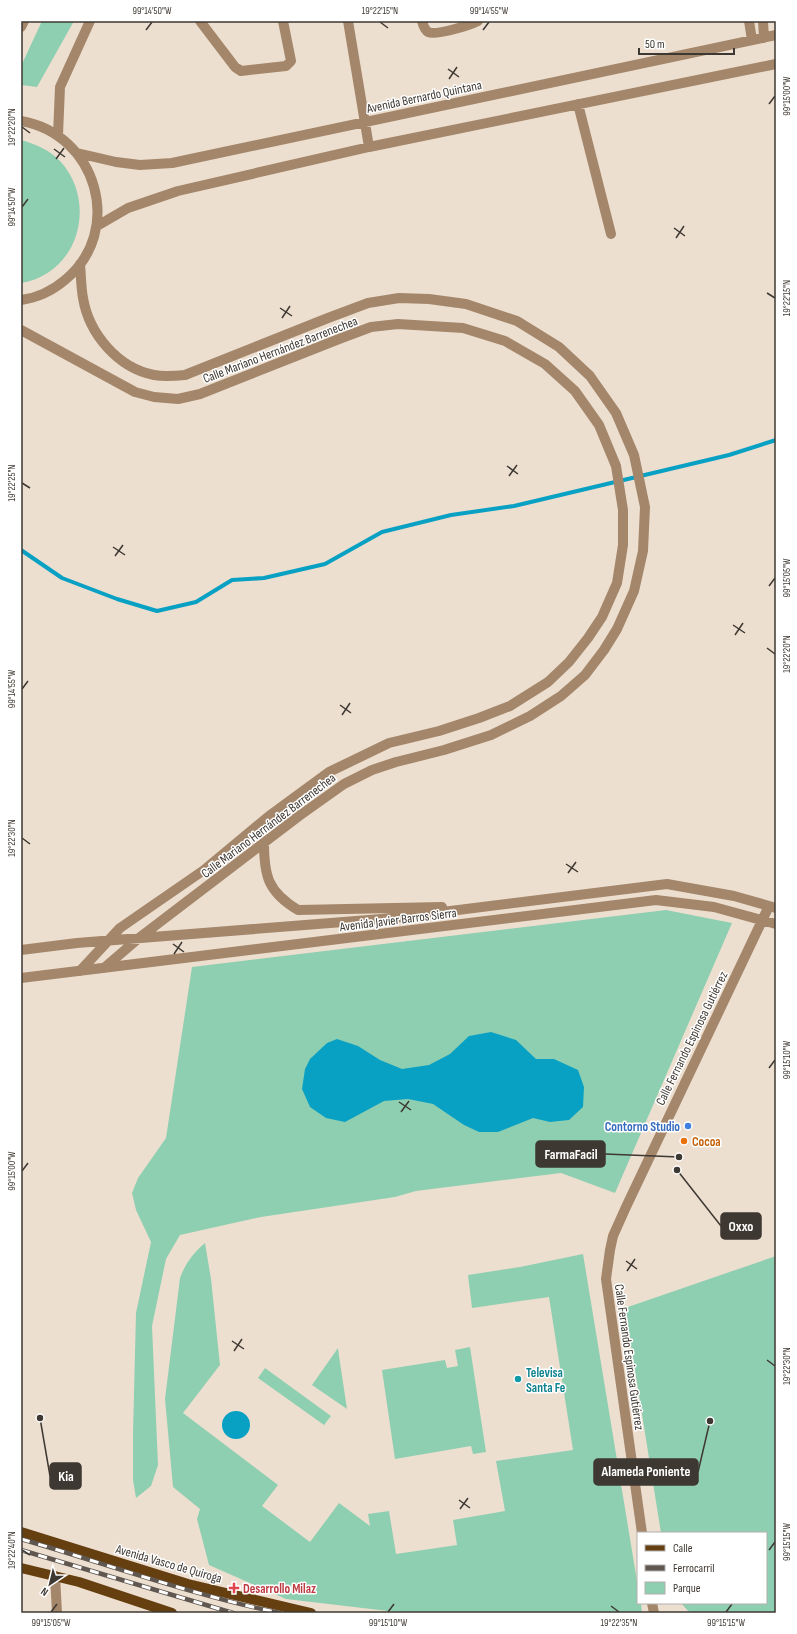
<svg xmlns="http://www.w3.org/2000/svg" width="797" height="1634" font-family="'Sofia Sans Condensed',sans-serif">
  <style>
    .green { fill: #8fcfb1 }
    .water { fill: #09a1c3 }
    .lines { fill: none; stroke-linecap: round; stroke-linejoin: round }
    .stream { stroke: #09a1c3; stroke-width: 4 }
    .minor { stroke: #a4876b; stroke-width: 10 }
    .major { stroke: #663f10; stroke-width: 10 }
    .rail-casing { stroke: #5f5750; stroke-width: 4.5 }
    .rail { stroke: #fff; stroke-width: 3; stroke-dasharray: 9; stroke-linecap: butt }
    .ticks { fill: none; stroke: #3e3832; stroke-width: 1.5 }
    .shop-dot { fill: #3f7fe0; stroke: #fff; stroke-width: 1.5 }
    .food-dot { fill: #e8710a; stroke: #fff; stroke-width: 1.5 }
    .culture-dot { fill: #0f9aa8; stroke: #fff; stroke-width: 1.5 }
    .health-dot { fill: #e0444e; stroke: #fff; stroke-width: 1.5 }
    .labels { text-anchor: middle; stroke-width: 3; stroke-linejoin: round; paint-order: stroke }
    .street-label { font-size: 13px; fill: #3e3832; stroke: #fff }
    .shop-label { font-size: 13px; font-weight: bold; fill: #366cbe; stroke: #fff; text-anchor: end }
    .food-label { font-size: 13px; font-weight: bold; fill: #c56008; stroke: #fff; text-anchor: start }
    .culture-label { font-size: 13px; font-weight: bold; fill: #0d838f; stroke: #fff; text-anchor: start }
    .health-label { font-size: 13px; font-weight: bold; fill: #be3a42; stroke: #fff; text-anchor: start }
    .leader { fill: none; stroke: #3e3832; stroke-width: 1.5 }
    .callout-dot { fill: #3e3832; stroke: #fff; stroke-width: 1.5 }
    .callout { fill: #3e3832; stroke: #3e3832; stroke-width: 1.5 }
    .callout-label { font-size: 14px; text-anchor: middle; font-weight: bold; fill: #fff }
    .neatline { fill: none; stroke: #3e3832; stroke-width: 1.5 }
    .ticks-label { font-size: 10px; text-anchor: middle; fill: #3e3832 }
  </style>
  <rect width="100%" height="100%" fill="#eddfd0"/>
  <path class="green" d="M 42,21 L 74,21 L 37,87 L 21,85 L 21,66 Z
    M 21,140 C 35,144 50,150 61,162 C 98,204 78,274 21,283 Z
    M 666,910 L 732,923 L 615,1193 L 561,1173 L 416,1191 L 395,1197 L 261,1217 L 180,1235 L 166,1259 L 152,1326 L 158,1465 L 151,1486 L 136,1498 L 133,1480 L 133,1433 L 136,1313 L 151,1242 L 136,1210 L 132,1193 L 138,1178 L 166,1138 L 192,967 Z
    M 205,1243 L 211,1279 L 220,1365 L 183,1413 L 278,1485 L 262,1506 L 310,1542 L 339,1503 L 370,1526 L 368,1514 L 389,1511 L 396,1554 L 457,1545 L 453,1520 L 505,1511 L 496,1461 L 573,1450 L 549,1297 L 472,1308 L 468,1275 L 520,1267 L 583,1254 L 638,1587 L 638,1603 L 641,1603 L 642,1613 L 405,1613 L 286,1599 L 209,1565 L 197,1519 L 200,1509 L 173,1487 L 165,1399 L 180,1278 C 185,1264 193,1253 205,1243 Z
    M 776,1256 L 776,1613 L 693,1613 L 688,1611 L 681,1603 L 766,1603 L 766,1533 L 661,1533 L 625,1308 Z
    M 470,1347 L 486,1452 L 473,1454 L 471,1446 L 395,1459 L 382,1370 L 445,1360 L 447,1368 L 458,1366 L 455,1350 Z
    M 338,1348 L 339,1356 L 347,1409 L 312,1385 Z
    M 265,1368 L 331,1416 L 324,1425 L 258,1378 Z"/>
  <path class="water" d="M 491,1032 L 516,1040 L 536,1059 L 554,1059 L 578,1070 L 584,1087 L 583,1107 L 569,1120 L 550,1122 L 533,1118 L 498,1132 L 479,1132 L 464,1125 L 433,1104 L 408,1099 L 384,1101 L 345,1122 L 326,1118 L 310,1107 L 302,1089 L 305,1069 L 310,1059 L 327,1043 L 337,1039 L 358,1046 L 380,1060 L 402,1069 L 429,1065 L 450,1054 L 469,1036 Z
    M222 1425a14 14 0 1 1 28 0a14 14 0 1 1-28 0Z"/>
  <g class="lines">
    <path class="stream" d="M 21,550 L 62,578 L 117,599 L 157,611 L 196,602 L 232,580 L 264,578 L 325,564 L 382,532 L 451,515 L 514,506 L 729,455 L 776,440"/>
    <path class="minor" d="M 200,21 L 235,67 L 241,71 L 286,66 L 291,61 L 283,21
      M 348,21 L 369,147
      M 422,21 C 423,25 424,29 428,32 C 436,36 470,25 478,21
      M 749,21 L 752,40
      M 763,21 L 764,38
      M 21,27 L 24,21
      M 578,104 L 611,234
      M 21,121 C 97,134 125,231 65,280 C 52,291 37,298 21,300
      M 58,135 L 60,87 L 90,21
      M 77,153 L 116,162 L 140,165 L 172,163 L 776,35
      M 97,226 L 128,208 L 178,191 L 369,147 L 776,64
      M 80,264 C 81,275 81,287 83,298 C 89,334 118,368 154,375 C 165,377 175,376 185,375 L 328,318 L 368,303 L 399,298 L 429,299 L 466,304 L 517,321 L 559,347 L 590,376 L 616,413 L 634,455 L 645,507 L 643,551 L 634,591 L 617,629 L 604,650 L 585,675 L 561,696 L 530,716 L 491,735 L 444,750 L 396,762 L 372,770 L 344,784 L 299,816 L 139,938 L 104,968
      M 21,330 L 135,392 L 154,397 L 178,399 L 200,394 L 339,339 L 371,327 L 398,324 L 463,328 L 505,341 L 545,364 L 575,391 L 599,425 L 616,466 L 623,510 L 623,545 L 617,583 L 602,617 L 588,638 L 569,662 L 548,682 L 510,706 L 479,718 L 439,731 L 389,743 L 329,772 L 269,816 L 204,870 L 120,928 L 80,971
      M 264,843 C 264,876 268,892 298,910 L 442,907
      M 21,950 L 77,943 L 394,918 L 667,884 L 734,896 L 776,908
      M 21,978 L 656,900 L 714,907 L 776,924
      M 642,1533 L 606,1279 L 610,1250 L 613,1236 L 626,1207 L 769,906
      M 55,1576 L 57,1613
      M 652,1603 L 654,1613"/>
    <path class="major" d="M 21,1532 L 188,1584 L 311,1613
      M 21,1568 L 79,1582 L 172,1613"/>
    <g class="rail-casing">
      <path id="rail" d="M 21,1539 C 107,1564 192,1595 280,1613
        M 21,1550 L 233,1613"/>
    </g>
    <use href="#rail" class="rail"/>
  </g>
  <path class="ticks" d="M 380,22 L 388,28M 146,30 L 152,22M 483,30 L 489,22M 448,69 L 459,77M 449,79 L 457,67M 769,104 L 775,96M 22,127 L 30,133M 54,149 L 65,157M 56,159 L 64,148M 22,207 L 28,199M 674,228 L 685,236M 676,238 L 684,226M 767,293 L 775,298M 280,308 L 292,316M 282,318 L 290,306M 507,466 L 518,474M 509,476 L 517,465M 22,483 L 30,488M 113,547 L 125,555M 115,556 L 123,545M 769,586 L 775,578M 733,625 L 745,633M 735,635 L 743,623M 767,648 L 775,654M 22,689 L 28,681M 340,705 L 351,713M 342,715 L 350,703M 22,838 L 30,844M 566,864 L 578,872M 568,873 L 576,862M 173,944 L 184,952M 174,954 L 182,942M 769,1068 L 775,1060M 399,1102 L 411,1110M 401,1112 L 409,1101M 22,1171 L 28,1163M 626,1261 L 637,1269M 627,1271 L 635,1259M 232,1341 L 244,1349M 234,1351 L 242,1339M 767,1360 L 775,1366M 459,1500 L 470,1508M 460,1509 L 468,1498M 22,1550 L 30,1555M 769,1550 L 775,1542M 611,1606 L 619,1612M 51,1612 L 57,1604M 388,1612 L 394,1604M 726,1612 L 732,1604"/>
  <circle class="shop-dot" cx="688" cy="1126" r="4"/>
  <circle class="food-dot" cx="684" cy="1141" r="4"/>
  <circle class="culture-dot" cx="518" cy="1379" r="4"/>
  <path class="health-dot" d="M232 1582h4v4h4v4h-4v4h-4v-4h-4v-4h4z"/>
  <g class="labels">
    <g class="street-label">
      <text transform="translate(424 96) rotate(-12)" y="5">Avenida Bernardo Quintana</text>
      <text transform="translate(280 349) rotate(-21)" y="5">Calle Mariano Hernández Barrenechea</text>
      <text transform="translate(268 825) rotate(-37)" y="5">Calle Mariano Hernández Barrenechea</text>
      <text transform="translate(398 919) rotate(-7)" y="5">Avenida Javier Barros Sierra</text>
      <text transform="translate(691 1038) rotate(-64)" y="5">Calle Fernando Espinosa Gutiérrez</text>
      <text transform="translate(630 1357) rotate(82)" y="5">Calle Fernando Espinosa Gutiérrez</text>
      <text transform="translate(169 1563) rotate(16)" y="5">Avenida Vasco de Quiroga</text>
    </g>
    <g class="shop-label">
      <text x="680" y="1131">Contorno Studio</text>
    </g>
    <g class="food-label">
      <text x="692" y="1146">Cocoa</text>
    </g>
    <g class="culture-label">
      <text x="526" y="1377">Televisa<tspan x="526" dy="15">Santa Fe</tspan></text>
    </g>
    <g class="health-label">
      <text x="243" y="1593">Desarrollo Milaz</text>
    </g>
  </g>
  <path class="leader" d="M679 1157L605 1154M677 1170L721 1226M710 1421L698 1472M40 1418L50 1476"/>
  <g class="callout-dot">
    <circle cx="679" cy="1157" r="4"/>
    <circle cx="677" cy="1170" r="4"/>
    <circle cx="710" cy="1421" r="4"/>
    <circle cx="40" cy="1418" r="4"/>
  </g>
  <g class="callout">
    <rect x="536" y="1141" width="69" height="26" rx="4"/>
    <rect x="721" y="1213" width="40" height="26" rx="4"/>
    <rect x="594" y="1459" width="104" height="26" rx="4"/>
    <rect x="50" y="1463" width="31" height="26" rx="4"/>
  </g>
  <g class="callout-label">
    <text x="571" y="1159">FarmaFacil</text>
    <text x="741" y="1231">Oxxo</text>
    <text x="646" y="1476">Alameda Poniente</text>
    <text x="66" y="1481">Kia</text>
  </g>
  <rect width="797" height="1634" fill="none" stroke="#ffffff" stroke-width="44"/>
  <rect x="637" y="1532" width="130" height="72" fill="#ffffff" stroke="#b2afad"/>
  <rect x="645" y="1545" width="20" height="6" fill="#663f10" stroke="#b2afad"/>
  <text x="673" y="1552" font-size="12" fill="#3e3832">Calle</text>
  <rect x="645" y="1565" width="20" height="6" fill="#5f5750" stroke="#b2afad"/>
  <text x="673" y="1572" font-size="12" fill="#3e3832">Ferrocarril</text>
  <rect x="645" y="1582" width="20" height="12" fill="#8fcfb1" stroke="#b2afad"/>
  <text x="673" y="1592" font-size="12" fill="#3e3832">Parque</text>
  <g transform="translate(50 1584) rotate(215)" stroke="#ffffff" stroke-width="3" paint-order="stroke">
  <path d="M0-3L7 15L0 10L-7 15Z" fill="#3e3832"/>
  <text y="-6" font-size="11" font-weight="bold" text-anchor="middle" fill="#3e3832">N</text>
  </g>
  <path d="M639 48v6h95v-6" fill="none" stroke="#3e3832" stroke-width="2"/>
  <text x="645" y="48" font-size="12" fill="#3e3832" stroke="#ffffff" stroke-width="3" paint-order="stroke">50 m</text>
  <rect x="22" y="22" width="753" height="1590" class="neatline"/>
  <g class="ticks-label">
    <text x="152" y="14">99°14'50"W</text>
    <text x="380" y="14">19°22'15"N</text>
    <text x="489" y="14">99°14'55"W</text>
    <text transform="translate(786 96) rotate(-90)" y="4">99°15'00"W</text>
    <text transform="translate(11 127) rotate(-90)" y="4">19°22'20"N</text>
    <text transform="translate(11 207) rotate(-90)" y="4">99°14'50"W</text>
    <text transform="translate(786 298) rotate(-90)" y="4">19°22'15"N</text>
    <text transform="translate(11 483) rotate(-90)" y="4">19°22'25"N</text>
    <text transform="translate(786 578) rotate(-90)" y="4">99°15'05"W</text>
    <text transform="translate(786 654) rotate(-90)" y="4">19°22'20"N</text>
    <text transform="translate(11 689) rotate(-90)" y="4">99°14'55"W</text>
    <text transform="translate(11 838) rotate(-90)" y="4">19°22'30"N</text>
    <text transform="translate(786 1060) rotate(-90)" y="4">99°15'10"W</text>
    <text transform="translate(11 1171) rotate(-90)" y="4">99°15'00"W</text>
    <text transform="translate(786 1366) rotate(-90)" y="4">19°22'30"N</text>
    <text transform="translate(786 1542) rotate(-90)" y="4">99°15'15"W</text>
    <text transform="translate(11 1550) rotate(-90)" y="4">19°22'40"N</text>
    <text x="51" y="1626">99°15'05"W</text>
    <text x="388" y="1626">99°15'10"W</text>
    <text x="619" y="1626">19°22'35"N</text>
    <text x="726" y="1626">99°15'15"W</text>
  </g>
</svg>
